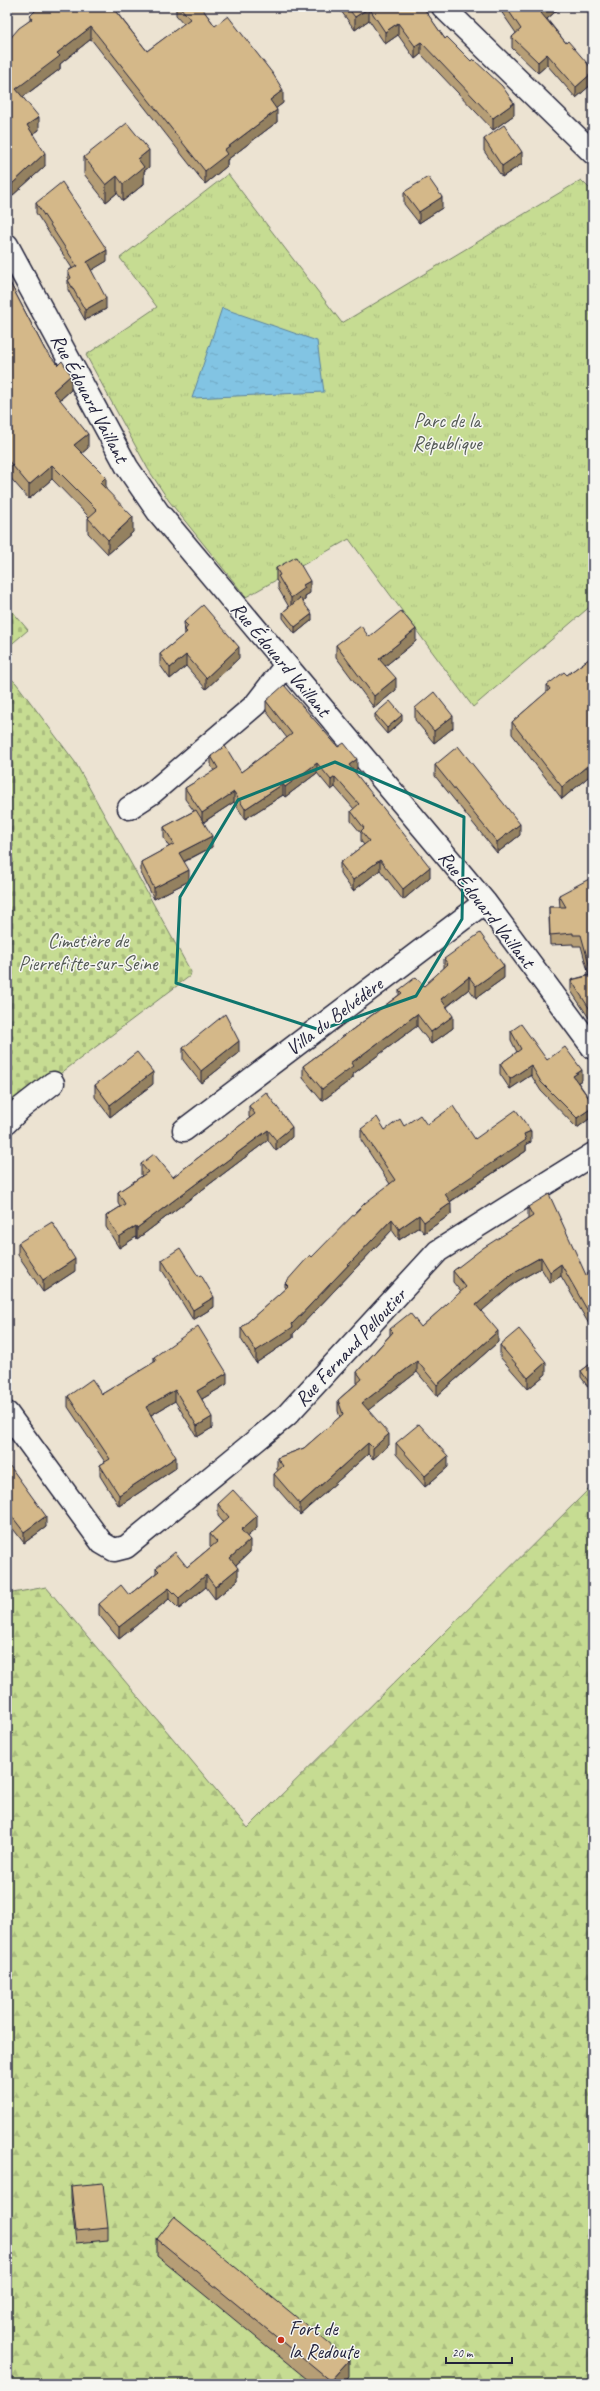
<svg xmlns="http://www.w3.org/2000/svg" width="600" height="2391" font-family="Caveat,sans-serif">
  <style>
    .grass { fill: url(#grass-tufts); stroke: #747f66 }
    .forest { fill: url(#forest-firs); stroke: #747f66 }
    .cemetery { fill: url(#cemetery-stones); stroke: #747f66 }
    .water { fill: url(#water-ripples); stroke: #5c83a0 }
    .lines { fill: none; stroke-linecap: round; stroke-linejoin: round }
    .minor-casing { stroke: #22223b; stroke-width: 25 }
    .minor { stroke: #f6f6f2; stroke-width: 22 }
    .wall { fill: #b69e76; stroke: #22223b }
    .shaded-wall { fill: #948160; stroke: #22223b }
    .building { fill: #d4b889; stroke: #22223b }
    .marked { fill: none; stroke: #0f766e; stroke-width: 3; stroke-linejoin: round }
    .poi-dot { fill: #c8321e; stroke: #f6f6f2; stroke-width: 1.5 }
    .labels { text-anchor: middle; stroke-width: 3; stroke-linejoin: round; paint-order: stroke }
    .street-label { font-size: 20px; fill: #22223b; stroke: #f6f6f2 }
    .park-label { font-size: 20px; fill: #535a55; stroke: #f6f6f2 }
    .poi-label { font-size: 20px; fill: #22223b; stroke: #f6f6f2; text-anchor: start }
  </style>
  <defs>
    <pattern id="grass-tufts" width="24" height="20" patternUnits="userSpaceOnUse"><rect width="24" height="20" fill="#c6dc92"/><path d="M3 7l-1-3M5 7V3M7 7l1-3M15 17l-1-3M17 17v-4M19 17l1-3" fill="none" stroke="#aabc7f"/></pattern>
    <pattern id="forest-firs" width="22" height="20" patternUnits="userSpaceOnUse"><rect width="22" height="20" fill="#c6dc92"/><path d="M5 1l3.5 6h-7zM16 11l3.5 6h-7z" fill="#aabc7f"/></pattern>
    <pattern id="cemetery-stones" width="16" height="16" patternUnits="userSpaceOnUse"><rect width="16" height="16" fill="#c6dc92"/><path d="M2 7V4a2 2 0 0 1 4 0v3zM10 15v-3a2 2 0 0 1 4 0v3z" fill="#aabc7f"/></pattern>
    <pattern id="water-ripples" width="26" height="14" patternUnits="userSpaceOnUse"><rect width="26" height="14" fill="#82c4e3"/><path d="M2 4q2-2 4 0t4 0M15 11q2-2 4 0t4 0" fill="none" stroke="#70a8c4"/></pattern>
  </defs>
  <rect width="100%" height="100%" fill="#ece3d2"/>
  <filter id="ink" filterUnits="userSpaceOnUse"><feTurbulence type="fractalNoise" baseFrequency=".025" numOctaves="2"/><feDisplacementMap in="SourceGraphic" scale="8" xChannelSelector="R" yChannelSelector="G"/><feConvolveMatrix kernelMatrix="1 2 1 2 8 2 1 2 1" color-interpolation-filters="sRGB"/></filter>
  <g filter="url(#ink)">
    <path class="grass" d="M 228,174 L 342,323 L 581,180 L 593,192 L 593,604 L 473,707 L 349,539 L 246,597 L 169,501 L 148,469 L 86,355 L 157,307 L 120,258 Z"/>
    <path class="forest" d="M 593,1485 L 593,2384 L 7,2384 L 7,1594 L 46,1587 L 248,1828 Z"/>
    <path class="cemetery" d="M 7,605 L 28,630 L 7,648 Z
      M 7,675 L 16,683 L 75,762 L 191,972 L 190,976 L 8,1113 Z"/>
    <path class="water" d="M 222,308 L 317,341 L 324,392 L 192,398 Z"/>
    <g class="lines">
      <g class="minor-casing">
        <path id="minor" d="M 443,7 L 593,153
          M 7,245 L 127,467 L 158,512 L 485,902 L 593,1048
          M 129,808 L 152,793 L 255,705 L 286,665
          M 7,1122 L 21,1108 L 53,1083
          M 184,1130 L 485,902
          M 7,1413 L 102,1543 L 114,1550 L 126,1547 L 287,1415 L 438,1251 L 593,1154"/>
      </g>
      <use href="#minor" class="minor"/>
    </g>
    <path class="wall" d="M 174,7 L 201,7 L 215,26 L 283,103 L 276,108 L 277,122 L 227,160 L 227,166 L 205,184 L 91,39 L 60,64 L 60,69 L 23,97 L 39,130 L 33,134 L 45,166 L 12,196 L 7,187 L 7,42 L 30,20 L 30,16 L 114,9 L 147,51 L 184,24 L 176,15 L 176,10 Z
      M 338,7 L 424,7 L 424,9 L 445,39 L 514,115 L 493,130 L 421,54 L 415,59 L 398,35 L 385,44 L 369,20 L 355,30 Z
      M 498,7 L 561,7 L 547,19 L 566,43 L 593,70 L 593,83 L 576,98 L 547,65 L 538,73 L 512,48 L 512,37 L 516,33 Z
      M 484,139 L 522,164 L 502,177 L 484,151 Z
      M 84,157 L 149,167 L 144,171 L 144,184 L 123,201 L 117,193 L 106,202 L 84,174 Z
      M 404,192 L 442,208 L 419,223 L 404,204 Z
      M 36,203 L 107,261 L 91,270 L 106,309 L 85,320 L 68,290 L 68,271 L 72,268 L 36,213 Z
      M 7,277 L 45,350 L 71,390 L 60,400 L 88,448 L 82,453 L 133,532 L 108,554 L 88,533 L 88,518 L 89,517 L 52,479 L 29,499 L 7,474 Z
      M 276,568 L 310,593 L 305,596 L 305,600 L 303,602 L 312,620 L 295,634 L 283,618 L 283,612 L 289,607 L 278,588 L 278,583 L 276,580 Z
      M 184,622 L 239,658 L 206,689 L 186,666 L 170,679 L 160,665 L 160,654 L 185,634 Z
      M 369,637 L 416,641 L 385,666 L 396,690 L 374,708 L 336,657 L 336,645 Z
      M 593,656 L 593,773 L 562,799 L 512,734 L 512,722 L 547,692 L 547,685 L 567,675 Z
      M 266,701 L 357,769 L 354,771 L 430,877 L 403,900 L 380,870 L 353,891 L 340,873 L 340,863 L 364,845 L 361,841 L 361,833 L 351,821 L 351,811 L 354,809 L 335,787 L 331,790 L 317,773 L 285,797 L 283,795 L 245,819 L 234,802 L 204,822 L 212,847 L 184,862 L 189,881 L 154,899 L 141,873 L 141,862 L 169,847 L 164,838 L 164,827 L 194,811 L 185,799 L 185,788 L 214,771 L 211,766 L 211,756 L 241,772 L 287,738 L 266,711 Z
      M 415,708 L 453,728 L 434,743 L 415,720 Z
      M 375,714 L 402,721 L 387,734 L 375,720 Z
      M 435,765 L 520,835 L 497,853 L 435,776 Z
      M 593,885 L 593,1024 L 571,991 L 571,980 L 589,975 L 581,946 L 573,946 L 573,944 L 550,945 L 549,917 L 549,907 L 560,907 L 559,895 Z
      M 444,959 L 504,978 L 476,998 L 469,989 L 447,1007 L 453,1028 L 431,1044 L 417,1026 L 353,1074 L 353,1078 L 322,1101 L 303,1078 L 303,1066 L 399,995 L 399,990 L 424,986 L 444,968 Z
      M 511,1031 L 547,1060 L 582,1080 L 578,1082 L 593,1104 L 593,1116 L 577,1128 L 541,1091 L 531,1075 L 510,1089 L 500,1074 L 500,1064 L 517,1052 L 511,1040 Z
      M 183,1048 L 239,1053 L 201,1083 L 183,1060 Z
      M 153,1084 L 110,1117 L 95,1097 L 95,1085 Z
      M 249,1106 L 292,1137 L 276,1151 L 268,1140 L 137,1239 L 136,1237 L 119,1248 L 106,1227 L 106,1216 L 120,1207 L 118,1203 L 118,1192 L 142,1176 L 141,1175 L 141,1164 L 173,1177 L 250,1118 L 249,1117 Z
      M 427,1125 L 475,1139 L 531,1142 L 526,1144 L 526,1151 L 450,1202 L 451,1214 L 424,1233 L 419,1227 L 399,1240 L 392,1230 L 293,1334 L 293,1338 L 256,1363 L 241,1339 L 241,1328 L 285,1289 L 285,1283 L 390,1184 L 361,1140 L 361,1129 L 385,1130 L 404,1126 Z
      M 528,1207 L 586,1275 L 593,1271 L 593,1331 L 561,1276 L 550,1283 L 541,1268 L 516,1282 L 481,1311 L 498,1342 L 437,1396 L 417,1372 L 368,1410 L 389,1445 L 373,1459 L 368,1454 L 300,1515 L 274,1485 L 274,1474 L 278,1471 L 277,1470 L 277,1458 L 304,1448 L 340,1417 L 338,1411 L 338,1400 L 357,1383 L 357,1372 L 390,1335 L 390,1329 L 421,1327 L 461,1292 L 453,1282 L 453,1271 L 528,1219 Z
      M 18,1243 L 75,1271 L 43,1292 L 18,1255 Z
      M 162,1260 L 214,1307 L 193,1320 L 162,1270 Z
      M 500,1345 L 546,1374 L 528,1389 L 500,1357 Z
      M 154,1357 L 227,1384 L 202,1399 L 212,1428 L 197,1437 L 175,1401 L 151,1415 L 176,1468 L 119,1506 L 100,1476 L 100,1465 L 105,1462 L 68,1407 L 68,1396 L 102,1394 L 154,1363 Z
      M 593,1362 L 593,1394 L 581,1377 L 581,1371 Z
      M 396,1443 L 448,1467 L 425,1487 L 396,1454 Z
      M 7,1451 L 9,1465 L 46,1527 L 24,1543 L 7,1521 Z
      M 218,1504 L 257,1528 L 247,1536 L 250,1552 L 236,1565 L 238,1580 L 215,1599 L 206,1587 L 179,1609 L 169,1599 L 119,1639 L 99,1615 L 99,1604 L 129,1595 L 156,1573 L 156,1568 L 187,1567 L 211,1547 L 210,1546 L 210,1534 L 223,1522 L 218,1516 Z
      M 71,2186 L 108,2228 L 108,2240 L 76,2243 L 71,2198 Z
      M 157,2239 L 349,2377 L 343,2384 L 313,2384 L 157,2256 Z"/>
    <path class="shaded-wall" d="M 548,7 L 561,7 L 541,24 L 541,13 Z
      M 369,8 L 369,20 L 355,30 L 355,17 Z
      M 398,23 L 398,35 L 385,44 L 385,32 Z
      M 91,27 L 91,39 L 60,64 L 60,69 L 16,102 L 16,89 L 57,53 Z
      M 421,42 L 421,54 L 415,59 L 415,46 Z
      M 547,54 L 547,65 L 538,73 L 538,62 Z
      M 593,72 L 593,83 L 576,98 L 576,87 Z
      M 283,90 L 283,103 L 270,113 L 270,100 Z
      M 514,103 L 514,115 L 493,130 L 493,118 Z
      M 277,110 L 277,122 L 227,160 L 227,166 L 205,184 L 205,171 L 224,150 Z
      M 39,117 L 39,130 L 27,138 L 27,125 Z
      M 149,150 L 149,167 L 144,171 L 144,184 L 123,201 L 123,184 L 138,159 Z
      M 522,152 L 522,164 L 502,177 L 502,166 Z
      M 45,153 L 45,166 L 12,196 L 12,184 Z
      M 117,176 L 117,193 L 106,202 L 106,185 Z
      M 442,197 L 442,208 L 419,223 L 419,212 Z
      M 107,250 L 107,261 L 87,273 L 87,262 Z
      M 106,298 L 106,309 L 85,320 L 85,310 Z
      M 71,375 L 71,390 L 53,406 L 53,391 Z
      M 88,434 L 88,448 L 74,460 L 74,445 Z
      M 52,465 L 52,479 L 29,499 L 29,485 Z
      M 106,477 L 106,492 L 100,483 Z
      M 133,517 L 133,532 L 108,554 L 108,540 Z
      M 310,581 L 310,593 L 305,596 L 305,600 L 291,610 L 291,598 L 303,585 Z
      M 312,614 L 312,620 L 295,634 L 295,627 Z
      M 416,629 L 416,641 L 379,671 L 379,659 Z
      M 239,647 L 239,658 L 206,689 L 206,678 Z
      M 186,655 L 186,666 L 170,679 L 170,668 Z
      M 396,678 L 396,690 L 374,708 L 374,696 Z
      M 402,715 L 402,721 L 387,734 L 387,728 Z
      M 453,716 L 453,728 L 434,743 L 434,731 Z
      M 357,759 L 357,769 L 349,775 L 349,765 Z
      M 593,761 L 593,773 L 562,799 L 562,787 Z
      M 317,763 L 317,773 L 285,797 L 285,787 Z
      M 335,777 L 335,787 L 331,790 L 331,780 Z
      M 283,784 L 283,795 L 245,819 L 245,809 Z
      M 234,792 L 234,802 L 202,823 L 202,813 Z
      M 520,824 L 520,835 L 497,853 L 497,842 Z
      M 212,836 L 212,847 L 179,864 L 179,853 Z
      M 380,860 L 380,870 L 353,891 L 353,880 Z
      M 430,867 L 430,877 L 403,900 L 403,889 Z
      M 189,870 L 189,881 L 154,899 L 154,888 Z
      M 504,966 L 504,978 L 476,998 L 476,986 Z
      M 469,977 L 469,989 L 441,1011 L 441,999 Z
      M 417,1014 L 417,1026 L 353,1074 L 353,1078 L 322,1101 L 322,1089 L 351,1063 Z
      M 453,1016 L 453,1028 L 431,1044 L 431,1032 Z
      M 239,1041 L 239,1053 L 201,1083 L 201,1071 Z
      M 531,1065 L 531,1075 L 510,1089 L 510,1079 Z
      M 582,1070 L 582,1080 L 573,1085 L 573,1076 Z
      M 153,1072 L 153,1084 L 110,1117 L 110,1105 Z
      M 593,1107 L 593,1116 L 577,1128 L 577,1118 Z
      M 292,1127 L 292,1137 L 276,1151 L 276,1140 Z
      M 268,1130 L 268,1140 L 137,1239 L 137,1228 Z
      M 531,1131 L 531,1142 L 526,1144 L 526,1151 L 445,1205 L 445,1194 L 524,1134 Z
      M 451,1203 L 451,1214 L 424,1233 L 424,1222 Z
      M 419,1215 L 419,1227 L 399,1240 L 399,1229 Z
      M 392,1219 L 392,1230 L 293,1334 L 293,1338 L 256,1363 L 256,1351 L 292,1324 Z
      M 136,1226 L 136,1237 L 119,1248 L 119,1237 Z
      M 541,1257 L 541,1268 L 516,1282 L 476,1316 L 476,1305 L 516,1271 Z
      M 75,1259 L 75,1271 L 43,1292 L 43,1280 Z
      M 561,1264 L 561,1276 L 550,1283 L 550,1272 Z
      M 214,1297 L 214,1307 L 193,1320 L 193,1310 Z
      M 498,1331 L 498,1342 L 437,1396 L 437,1385 Z
      M 417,1361 L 417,1372 L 362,1415 L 362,1403 Z
      M 546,1362 L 546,1374 L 528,1389 L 528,1378 Z
      M 227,1373 L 227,1384 L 197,1402 L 197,1391 Z
      M 175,1390 L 175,1401 L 146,1418 L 146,1407 Z
      M 212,1417 L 212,1428 L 197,1437 L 197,1426 Z
      M 389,1434 L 389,1445 L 373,1459 L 373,1448 Z
      M 368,1443 L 368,1454 L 300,1515 L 300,1504 Z
      M 9,1454 L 9,1465 L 7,1467 L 7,1456 Z
      M 448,1456 L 448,1467 L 425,1487 L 425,1476 Z
      M 176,1457 L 176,1468 L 119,1506 L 119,1495 Z
      M 46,1516 L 46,1527 L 24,1543 L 24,1532 Z
      M 257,1516 L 257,1528 L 241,1542 L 241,1530 Z
      M 250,1540 L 250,1552 L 230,1570 L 230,1558 Z
      M 238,1568 L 238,1580 L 215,1599 L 215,1587 Z
      M 206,1575 L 206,1587 L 179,1609 L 179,1598 Z
      M 169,1588 L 169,1599 L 119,1639 L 119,1627 Z
      M 349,2360 L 349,2377 L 343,2384 L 330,2384 L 330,2381 Z"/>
    <path class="building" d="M 39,7 L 112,7 L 147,51 L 190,19 L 180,7 L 201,7 L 215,26 L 228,16 L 273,74 L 283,90 L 270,100 L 277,110 L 224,150 L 227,154 L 205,171 L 91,27 L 57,53 L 60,56 L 16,89 L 39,117 L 27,125 L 45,153 L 12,184 L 7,175 L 7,42 L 19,28 L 32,19 L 30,16 Z
      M 347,7 L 423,7 L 445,39 L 447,37 L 471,61 L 473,59 L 502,86 L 514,103 L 493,118 L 421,42 L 415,46 L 398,23 L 385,32 L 369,8 L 355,17 Z
      M 506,7 L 548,7 L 541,13 L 566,43 L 568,41 L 593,70 L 593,72 L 576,87 L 547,54 L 538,62 L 512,37 L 521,29 Z
      M 127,123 L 149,150 L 138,159 L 144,167 L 123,184 L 117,176 L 106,185 L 84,157 Z
      M 504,125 L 522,152 L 502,166 L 484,139 Z
      M 428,177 L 442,197 L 419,212 L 404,192 Z
      M 62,182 L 107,250 L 87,262 L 106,298 L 85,310 L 68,280 L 71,278 L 68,271 L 77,266 L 36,203 Z
      M 7,277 L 45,350 L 58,365 L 62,361 L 71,375 L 53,391 L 88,434 L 74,445 L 106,477 L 100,483 L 133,517 L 108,540 L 88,518 L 97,510 L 52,465 L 29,485 L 7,459 Z
      M 296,557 L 310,581 L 303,585 L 305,588 L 291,598 L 278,576 L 280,575 L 276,568 Z
      M 300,598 L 312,614 L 295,627 L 283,612 Z
      M 203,605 L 239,647 L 206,678 L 186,655 L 170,668 L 160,654 L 187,632 L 185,630 L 188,626 L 184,622 Z
      M 401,611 L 416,629 L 379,659 L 396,678 L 374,696 L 336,645 L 361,626 L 369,637 Z
      M 593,656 L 593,761 L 562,787 L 512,722 L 550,689 L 547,685 L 564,672 L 567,675 Z
      M 284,685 L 338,747 L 344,743 L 357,759 L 349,765 L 430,867 L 403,889 L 380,860 L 353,880 L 340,863 L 369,841 L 361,831 L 364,828 L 351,811 L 359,804 L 335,777 L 331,780 L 317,763 L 285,787 L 283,784 L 245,809 L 234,792 L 202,813 L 185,788 L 218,768 L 211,756 L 225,746 L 241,772 L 292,734 L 266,701 Z
      M 434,692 L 453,716 L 434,731 L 415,708 Z
      M 390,701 L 402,715 L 387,728 L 375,714 Z
      M 458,746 L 520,824 L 497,842 L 435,765 Z
      M 196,810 L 212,836 L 179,853 L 189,870 L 154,888 L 141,862 L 174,844 L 164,827 Z
      M 589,879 L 593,885 L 593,1014 L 571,980 L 592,975 L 581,935 L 573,935 L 573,933 L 550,935 L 549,907 L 566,907 L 559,895 Z
      M 480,933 L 504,966 L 476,986 L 469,977 L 441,999 L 453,1016 L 431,1032 L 417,1014 L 351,1063 L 353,1066 L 322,1089 L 303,1066 L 402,993 L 399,990 L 416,977 L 424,986 L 448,964 L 444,959 Z
      M 225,1014 L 239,1041 L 201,1071 L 183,1048 Z
      M 521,1024 L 547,1060 L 565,1047 L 582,1070 L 573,1076 L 593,1104 L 593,1107 L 577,1118 L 541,1082 L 531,1065 L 510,1079 L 500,1064 L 521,1049 L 511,1031 Z
      M 137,1052 L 153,1072 L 110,1105 L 95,1085 Z
      M 266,1092 L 292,1127 L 276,1140 L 268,1130 L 137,1228 L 136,1226 L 119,1237 L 106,1216 L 125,1204 L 118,1192 L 148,1172 L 141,1164 L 154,1154 L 173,1177 L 255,1114 L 249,1106 Z
      M 453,1106 L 475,1139 L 516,1110 L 531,1131 L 524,1134 L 526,1140 L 445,1194 L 451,1203 L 424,1222 L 419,1215 L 399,1229 L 392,1219 L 292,1324 L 293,1327 L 256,1351 L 241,1328 L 288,1286 L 285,1283 L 310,1255 L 312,1257 L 365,1203 L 395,1180 L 361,1129 L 377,1117 L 385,1130 L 400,1119 L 404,1126 L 420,1115 L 427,1125 Z
      M 549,1194 L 586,1275 L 593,1271 L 593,1320 L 561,1264 L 550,1272 L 541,1257 L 516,1271 L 476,1305 L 498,1331 L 437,1385 L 417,1361 L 362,1403 L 389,1434 L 373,1448 L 368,1443 L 300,1504 L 274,1474 L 283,1466 L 277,1458 L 304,1448 L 343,1414 L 338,1400 L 362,1379 L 357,1372 L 393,1332 L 390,1329 L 410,1313 L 421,1327 L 466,1287 L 453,1271 L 483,1248 L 533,1216 L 528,1207 Z
      M 52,1222 L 75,1259 L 43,1280 L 18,1243 Z
      M 180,1248 L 198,1276 L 201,1275 L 214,1297 L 193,1310 L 162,1260 Z
      M 198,1326 L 227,1373 L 197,1391 L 212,1417 L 197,1426 L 175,1390 L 146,1407 L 176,1457 L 119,1495 L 100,1465 L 110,1459 L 68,1396 L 92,1379 L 102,1394 L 156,1361 L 154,1357 Z
      M 519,1329 L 546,1362 L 528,1378 L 500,1345 Z
      M 593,1362 L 593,1388 L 581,1371 Z
      M 419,1424 L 448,1456 L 425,1476 L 396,1443 Z
      M 7,1451 L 9,1454 L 7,1456 Z
      M 7,1462 L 46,1516 L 24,1532 L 7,1510 Z
      M 233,1490 L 257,1516 L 241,1530 L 250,1540 L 230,1558 L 238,1568 L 215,1587 L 206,1575 L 179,1598 L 169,1588 L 119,1627 L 99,1604 L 121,1585 L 129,1595 L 159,1571 L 156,1568 L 175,1552 L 187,1567 L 217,1542 L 210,1534 L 229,1517 L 218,1504 Z
      M 103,2183 L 108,2228 L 76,2231 L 71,2186 Z
      M 174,2217 L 349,2360 L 330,2381 L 157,2239 Z"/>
  </g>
  <path class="marked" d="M 335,762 L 464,817 L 462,919 L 416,996 L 320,1030 L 176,983 L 180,897 L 238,800 Z"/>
  <circle class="poi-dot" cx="281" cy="2340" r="4"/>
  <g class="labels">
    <g class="street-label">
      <text transform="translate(90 398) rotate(62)" y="7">Rue Édouard Vaillant</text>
      <text transform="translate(281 659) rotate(50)" y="7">Rue Édouard Vaillant</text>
      <text transform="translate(487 909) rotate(52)" y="7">Rue Édouard Vaillant</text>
      <text transform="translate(334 1016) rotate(-37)" y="7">Villa du Belvédère</text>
      <text transform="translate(350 1347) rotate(-47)" y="7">Rue Fernand Pelloutier</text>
    </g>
    <g class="park-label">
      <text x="447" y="427">Parc de la<tspan x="447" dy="23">République</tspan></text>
      <text x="88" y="947">Cimetière de<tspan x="88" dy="23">Pierrefitte-sur-Seine</tspan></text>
    </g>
    <g class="poi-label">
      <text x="289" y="2335">Fort de<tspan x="289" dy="23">la Redoute</tspan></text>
    </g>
  </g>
  <rect width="600" height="2391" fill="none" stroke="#f6f6f2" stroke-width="24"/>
  <rect x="12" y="12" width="576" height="2367" fill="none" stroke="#22223b" stroke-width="1.5" filter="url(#ink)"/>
  <path d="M446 2357v6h66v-6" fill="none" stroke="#22223b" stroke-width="2"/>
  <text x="452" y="2357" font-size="12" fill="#22223b" stroke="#f6f6f2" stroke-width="3" paint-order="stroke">20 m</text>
</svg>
